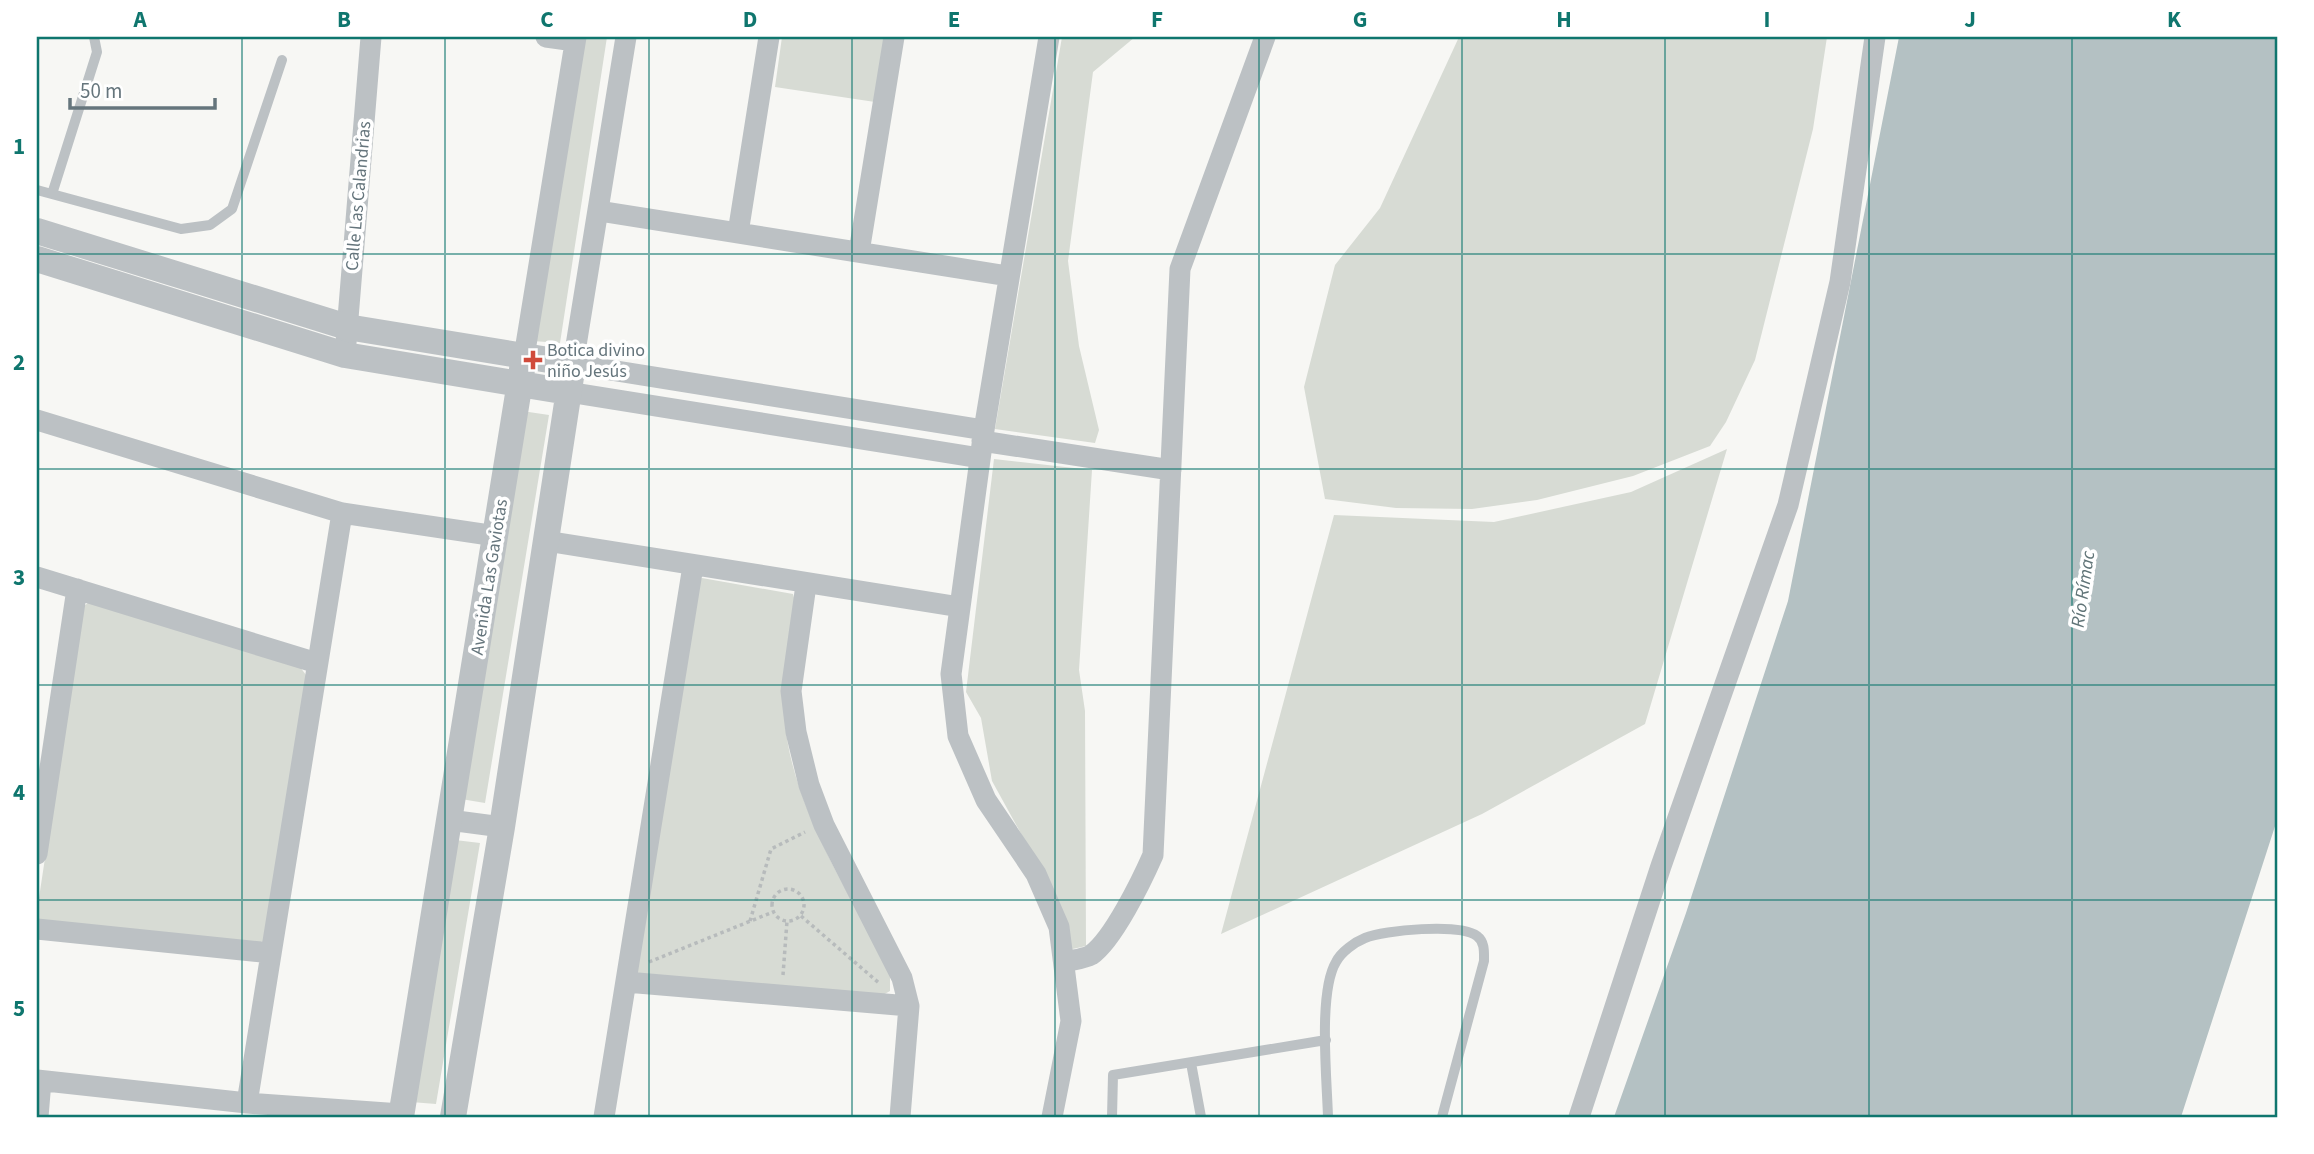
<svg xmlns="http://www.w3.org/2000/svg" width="2314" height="1154" font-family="'Source Sans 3',sans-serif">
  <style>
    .green { fill: #d7dbd4 }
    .water { fill: #b4c1c3 }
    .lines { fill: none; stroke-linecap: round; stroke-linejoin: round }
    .path { stroke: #b7bbbc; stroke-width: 3.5; stroke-dasharray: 3.5 3.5; stroke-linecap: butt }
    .service { stroke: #bcc1c4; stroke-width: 10 }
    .minor { stroke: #bcc1c4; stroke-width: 21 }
    .tertiary { stroke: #bcc1c4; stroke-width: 26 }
    .grid { fill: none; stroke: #0f766e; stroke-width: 2; stroke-opacity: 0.55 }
    .poi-dot { fill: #d04a3b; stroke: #fff; stroke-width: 2.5 }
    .labels { text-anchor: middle; stroke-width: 7; stroke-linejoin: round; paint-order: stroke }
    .street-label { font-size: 18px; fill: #65757c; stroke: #fff }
    .poi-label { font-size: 18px; fill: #65757c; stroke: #fff; text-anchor: start }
    .water-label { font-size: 19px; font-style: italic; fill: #607477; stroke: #fff }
    .neatline { fill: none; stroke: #0f766e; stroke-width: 2.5 }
    .grid-label { font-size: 23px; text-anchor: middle; font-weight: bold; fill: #0f766e }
  </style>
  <rect width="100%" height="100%" fill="#f7f7f4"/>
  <path class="green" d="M 582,37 L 607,37 L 560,343 L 533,341 Z
    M 782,37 L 885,37 L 875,102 L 775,87 Z
    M 1062,37 L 1135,37 L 1093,72 L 1068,261 L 1079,346 L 1099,430 L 1095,443 L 995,429 Z
    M 1459,37 L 1827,37 L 1813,129 L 1755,360 L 1726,422 L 1710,446 L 1633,476 L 1537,500 L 1472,509 L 1396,508 L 1325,499 L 1304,387 L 1335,265 L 1380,208 Z
    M 522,411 L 549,415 L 485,803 L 461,799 Z
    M 1727,449 L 1645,724 L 1482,814 L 1221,934 L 1334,515 L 1494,522 L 1631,492 Z
    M 994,459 L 1092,470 L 1079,670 L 1085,711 L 1086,946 L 1068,950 L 1041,870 L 992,781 L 981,718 L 966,692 Z
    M 702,578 L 793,594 C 802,622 783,688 785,722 C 792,807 852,897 890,972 L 890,991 L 881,996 L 640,975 L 634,968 L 696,581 Z
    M 89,602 L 300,667 L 306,675 L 269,938 L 259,943 L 40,923 L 37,911 L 83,607 Z
    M 455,840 L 480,843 L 436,1104 L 411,1102 Z"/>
  <path class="water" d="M 1899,37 L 2277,37 L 2277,820 L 2181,1117 L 1614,1117 L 1686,913 L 1788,601 Z"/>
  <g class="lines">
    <path class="path" d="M772 905a16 16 0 1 1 32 0a16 16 0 1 1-32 0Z
      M 801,916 L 879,983
      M 750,921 L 771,849 L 805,832
      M 649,962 L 773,912
      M 783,975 L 787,921"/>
    <path class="service" d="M 37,190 L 181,229 L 210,225 L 232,209 L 282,60
      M 52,194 L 97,52 L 94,37
      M 1191,1063 L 1201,1117
      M 1112,1117 L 1113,1075 L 1326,1040
      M 1328,1117 C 1327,1080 1318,992 1336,962 C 1341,952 1355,942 1365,938 C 1384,930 1460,923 1477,936 C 1485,942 1484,952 1484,961 L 1442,1117"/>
    <path class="minor" d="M 546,37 L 575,41
      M 626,37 L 573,364 L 984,430
      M 1049,37 L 984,430 L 951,674 L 958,736 L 986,800 L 1036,874 L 1059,927 L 1071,1021 L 1052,1117
      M 599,211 L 1008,276
      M 738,233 L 769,37
      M 859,252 L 894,37
      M 345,355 L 371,37
      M 524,357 L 576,37
      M 568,392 L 980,458
      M 37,420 L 342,513 L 496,536
      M 982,441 L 1171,470
      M 546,541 L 960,607
      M 37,577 L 317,663
      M 806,585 L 791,691 L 796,732 L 809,785 L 824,825 L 902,978 L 909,1006 L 900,1117
      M 449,820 L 502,827
      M 37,854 L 77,589
      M 37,929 L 271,953
      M 1064,962 C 1071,960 1084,959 1091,955 C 1113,940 1142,880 1153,855 L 1180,269 L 1265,37
      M 626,982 L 909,1006
      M 37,1080 L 247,1103 L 401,1114
      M 247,1103 L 342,513
      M 38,1117 L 41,1081
      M 604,1117 L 693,566
      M 1579,1117 L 1661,866 L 1788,505 L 1840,282 L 1875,37"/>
    <path class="tertiary" d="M 37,231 L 347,327 L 573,364 L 502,827 L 453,1117
      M 37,259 L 345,355 L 568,392
      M 401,1117 L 524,357"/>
  </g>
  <path class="grid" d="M 242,37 L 242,1117M 445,37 L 445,1117M 649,37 L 649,1117M 852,37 L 852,1117M 1055,37 L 1055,1117M 1259,37 L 1259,1117M 1462,37 L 1462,1117M 1665,37 L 1665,1117M 1869,37 L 1869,1117M 2072,37 L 2072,1117M 37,254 L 2277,254M 37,469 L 2277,469M 37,685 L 2277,685M 37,900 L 2277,900"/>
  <path class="poi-dot" d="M529.5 349.5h7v7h7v7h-7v7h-7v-7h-7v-7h7z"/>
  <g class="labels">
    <g class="street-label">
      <text transform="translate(358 196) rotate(-85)" y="6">Calle Las Calandrias</text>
      <text transform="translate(489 577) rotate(-81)" y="6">Avenida Las Gaviotas</text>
    </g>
    <g class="poi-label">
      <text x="547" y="356">Botica divino<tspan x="547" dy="21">niño Jesús</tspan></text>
    </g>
    <g class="water-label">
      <text transform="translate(2082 589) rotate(-82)" y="7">Río Rímac</text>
    </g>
  </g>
  <rect width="2314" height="1154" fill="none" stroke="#ffffff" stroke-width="77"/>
  <path d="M70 98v10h145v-10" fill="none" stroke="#65757c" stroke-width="3.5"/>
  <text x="80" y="98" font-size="21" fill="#65757c" stroke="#ffffff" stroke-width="5" paint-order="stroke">50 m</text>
  <rect x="38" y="38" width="2238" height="1078" class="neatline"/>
  <g class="grid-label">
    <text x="140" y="27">A</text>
    <text x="344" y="27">B</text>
    <text x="547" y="27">C</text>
    <text x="750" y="27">D</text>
    <text x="954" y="27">E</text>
    <text x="1157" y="27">F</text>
    <text x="1360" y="27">G</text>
    <text x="1564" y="27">H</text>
    <text x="1767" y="27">I</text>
    <text x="1970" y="27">J</text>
    <text x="2174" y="27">K</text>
    <text x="19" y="154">1</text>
    <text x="19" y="370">2</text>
    <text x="19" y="585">3</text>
    <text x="19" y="800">4</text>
    <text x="19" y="1016">5</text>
  </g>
</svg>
